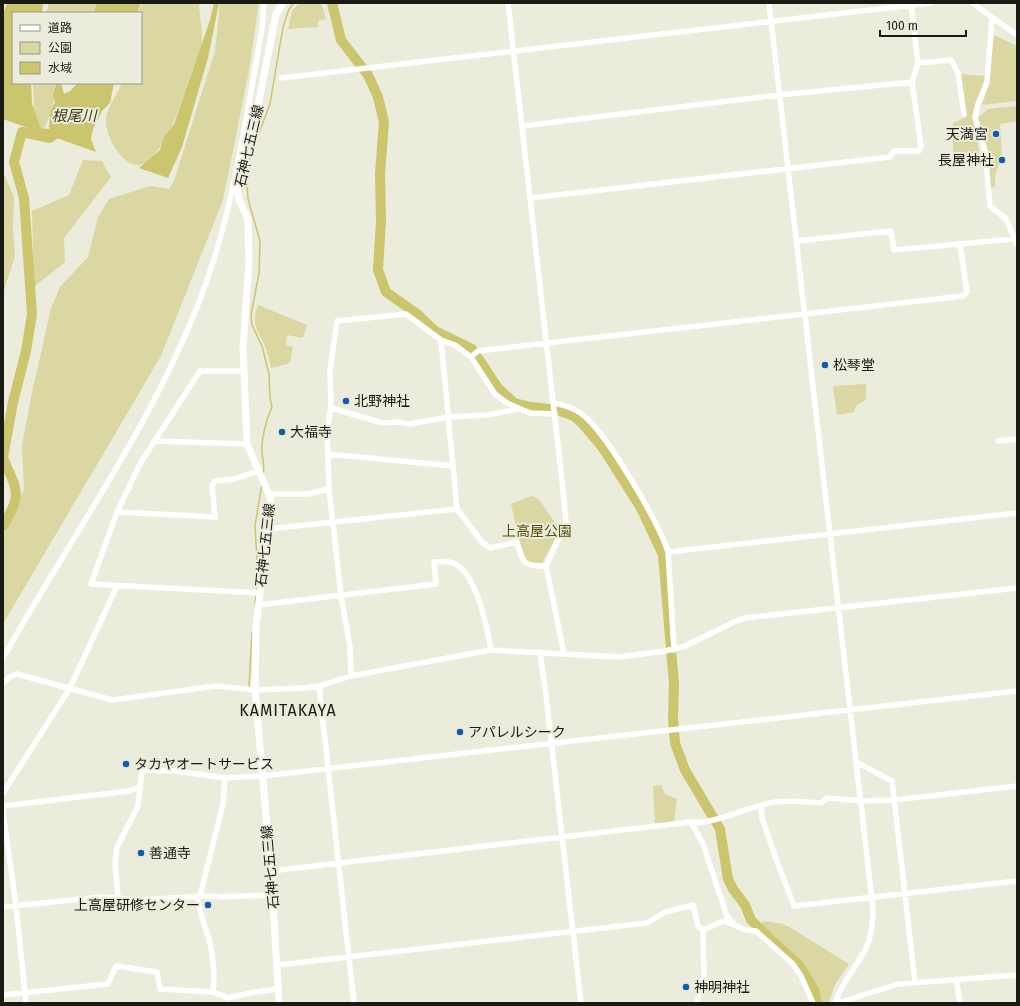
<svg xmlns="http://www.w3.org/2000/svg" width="1020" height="1006" font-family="'Fira Sans','Noto Sans JP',sans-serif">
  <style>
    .green { fill: #dad7a2 }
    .water { fill: #cbc56d }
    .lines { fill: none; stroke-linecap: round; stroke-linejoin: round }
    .stream { stroke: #cbc56d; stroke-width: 1.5 }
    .river { stroke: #cbc56d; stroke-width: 10 }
    .minor { stroke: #fff; stroke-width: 5.5 }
    .major { stroke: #fff; stroke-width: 7 }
    .poi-dot { fill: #135cab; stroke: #ececdd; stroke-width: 1.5 }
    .labels { text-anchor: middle; stroke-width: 4; stroke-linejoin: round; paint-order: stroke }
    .poi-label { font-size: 14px; fill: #1a1a15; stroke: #ececdd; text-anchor: start }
    .street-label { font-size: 14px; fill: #1a1a15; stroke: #ececdd }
    .park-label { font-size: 14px; fill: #56510d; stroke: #ececdd }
    .water-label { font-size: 15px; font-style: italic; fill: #3c3913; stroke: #ececdd }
    .quarter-label { font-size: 16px; letter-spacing: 1px; fill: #1a1a15; stroke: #ececdd }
  </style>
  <rect width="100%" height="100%" fill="#ececdd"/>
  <path class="green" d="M 49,3 L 97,3 L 92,13 L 46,13 Z
    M 142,3 L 199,3 C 199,16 203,30 202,42 C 201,51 196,60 193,68 C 184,93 169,147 146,162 C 126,176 104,135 106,119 C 107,107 118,94 122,83 L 141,83 L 141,13 L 138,13 Z
    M 220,3 L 259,3 L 248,76 L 223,200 L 161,356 L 3,624 L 3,535 L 24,490 L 22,445 L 32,393 L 51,308 L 60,287 L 88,257 L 98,217 L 109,199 L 151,186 L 169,189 L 174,181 L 215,51 Z
    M 299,3 L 321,3 L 326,19 L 318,21 L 318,27 L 288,29 L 292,11 Z
    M 994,35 L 1017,46 L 1017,101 L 982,105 L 989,84 Z
    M 961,74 L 985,76 L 985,82 L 973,114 L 980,159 L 971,162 L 953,163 L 953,123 L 966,117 Z
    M 33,83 L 55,83 L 53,108 L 45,127 L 41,128 L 34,109 Z
    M 1017,106 L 1017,121 L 1000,124 L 1002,156 L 995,176 L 995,187 L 991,188 L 978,118 L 988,109 Z
    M 83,160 L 102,161 L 111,177 L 64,238 L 65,262 L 34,287 L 32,211 L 69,195 Z
    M 3,172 L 14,197 L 13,228 L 15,256 L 3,294 Z
    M 258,305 L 307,325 L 303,338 L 287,335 L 286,345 L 293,347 L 290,363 L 271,368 C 269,361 268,353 265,346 C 257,328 251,325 258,305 Z
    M 866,384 L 866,399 L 856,406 L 854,412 L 837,415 L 833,386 Z
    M 531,496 L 538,498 L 560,530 L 542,563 L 531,564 L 523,557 L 511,504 Z
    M 661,785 L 665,794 L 677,799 L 674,822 L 655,824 L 653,786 Z
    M 765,921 L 783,924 L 791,928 L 849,964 L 836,983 L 828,1003 L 822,1003 L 816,988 L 797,960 L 771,938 L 762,926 L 762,922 Z"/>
  <path class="water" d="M 7,3 L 43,3 L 42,13 L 13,13 L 13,83 L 31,83 L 32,104 L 41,128 L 49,129 L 50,112 L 55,102 L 53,96 L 56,83 L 61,83 L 64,94 L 70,91 L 78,83 L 114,83 L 110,103 L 102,111 L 93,129 L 91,139 L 96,152 L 3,119 L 3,15 Z
    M 97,3 L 141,3 L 137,13 L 93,13 Z
    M 214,3 L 219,3 L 208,58 L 182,147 L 168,178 L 139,168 L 160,150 L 164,137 L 174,124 L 210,20 Z"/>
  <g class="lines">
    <path class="stream" d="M 263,475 C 265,467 263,461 262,453 C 261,439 266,420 272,407 L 270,398 L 269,374 L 262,346 L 252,325 L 251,315 L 259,273 L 260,241 L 248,199 L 246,167 L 270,104 L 283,27 L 289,9 L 294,3
      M 257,592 L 258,576 L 255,526 L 262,484
      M 255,604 L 256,595
      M 249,687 L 252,633"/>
    <path class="river" d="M 332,3 L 341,40 L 368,75 L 378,97 L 384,122 L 380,174 L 381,221 L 378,270 L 386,292 L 416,313 L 435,331 L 472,349 L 498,388 L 514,403 L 531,407 L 558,410 L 574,416 L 582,423 L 603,448 L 641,508 L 663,555 L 674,684 L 673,719 L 675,743 L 685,770 L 720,829 L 728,879 L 733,889 L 745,905 L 751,920 L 773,942 L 799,965 L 814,990 L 817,1003
      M 3,457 L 13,402 L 26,351 L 32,314 L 24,198 L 14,162 L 22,132 L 50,138 L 61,129
      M 3,458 C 17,491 23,493 3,526"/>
    <path class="minor" d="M 508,3 L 563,490 L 566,522 L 546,566 L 564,653
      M 769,3 L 873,909 C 873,921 872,934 867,946 C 858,966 842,981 835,1003
      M 972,3 L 1017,35
      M 992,18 L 987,82 L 978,104 L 975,117 L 985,151 L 990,206 L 1006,219 L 1017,245
      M 918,63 L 951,60 L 958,73 L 964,114
      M 281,78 L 931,3
      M 522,126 L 779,95 L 912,82
      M 531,198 L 890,157 L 894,151 L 919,151 L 921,146 L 912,82 L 918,63 L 911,6
      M 796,241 L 891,231 L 894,250 L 1014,239
      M 441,340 L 457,509 L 482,542 L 490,548 L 517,542 C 523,563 523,567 546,566
      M 471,357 L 478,351 L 963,296 L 967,292 L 960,245
      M 243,371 L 200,371 L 141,462 L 117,512 L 91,584 L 260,593
      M 554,403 C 564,405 574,408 582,414 C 606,432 659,523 668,552 L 674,650
      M 331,408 L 383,423 L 396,422 L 410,424 L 448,417 L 487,415 L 518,409
      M 154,441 L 247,444
      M 998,441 L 1017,439
      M 328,454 L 453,466
      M 270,494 L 308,494 L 329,489
      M 117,512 L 215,517 L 212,485 L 215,481 L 234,479 L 258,471
      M 268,529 L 457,509
      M 668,552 L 1017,513
      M 258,605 L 436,584 L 434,562 C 441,562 448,560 455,564 C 477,575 487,627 491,650
      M 540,652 L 546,695 L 581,1003
      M 3,658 C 70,538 153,425 202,294 C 234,209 246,118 262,28 L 264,3
      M 351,676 L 350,647 L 341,595 L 329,489 L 327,429 L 331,408 L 330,370 L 337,321 L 406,314 L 441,340 L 455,345 L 471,357 L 495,394 L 507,403 L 530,413 L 555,414
      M 3,683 L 11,676 L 17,674 L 112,700 L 216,686 L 255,690 L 304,688 L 319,686 L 351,676 L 491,650 L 619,657 L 665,651 L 685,646 L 734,622 L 745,618 L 1017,588
      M 319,686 L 354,1003
      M 856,762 L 892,781 L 915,982
      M 3,793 L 70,688 L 117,586
      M 3,806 L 129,791 L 140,787
      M 761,806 L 762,818 L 776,859 L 794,906 L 1017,881
      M 3,811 L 16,906 L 26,1003
      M 691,822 L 703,844 L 727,916 L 735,925
      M 271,871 L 691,822 C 711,826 752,805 775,802 C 789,800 806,802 821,803 L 827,798 L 865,801 L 894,800 L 1017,786
      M 198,896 C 199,912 204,924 209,939 C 213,955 215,975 213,992
      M 200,896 L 223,804 L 225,778
      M 118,898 L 115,863 L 117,847 L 138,806 L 142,770 L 176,771 L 225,778 L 262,776 L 1017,691
      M 3,907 L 102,897 L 142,900 L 200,896 L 219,897 L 272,895
      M 703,930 L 724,921 L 746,930 L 756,931 L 793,964 L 801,976 L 813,1003
      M 278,965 L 647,923 L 665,912 L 693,905 L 698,926 L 703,930 L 704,976 L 697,1003
      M 956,979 L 960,1003
      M 3,995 L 108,984 L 116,966 L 157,972 L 160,989 L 213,992 L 228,998 L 255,992 L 279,989
      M 838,1003 L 898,984 L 1017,975"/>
    <path class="major" d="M 279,1003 L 271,871 L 255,690 L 256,628 L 271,499 L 247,444 L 243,348 L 249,262 L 248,219 L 239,200 L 237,188 L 255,121 L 276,14 L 283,3"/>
  </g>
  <g class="poi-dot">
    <circle cx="996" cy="134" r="4"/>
    <circle cx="1002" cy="160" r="4"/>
    <circle cx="825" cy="365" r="4"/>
    <circle cx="346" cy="401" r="4"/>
    <circle cx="282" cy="432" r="4"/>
    <circle cx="460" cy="732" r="4"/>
    <circle cx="126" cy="764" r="4"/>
    <circle cx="141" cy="853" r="4"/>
    <circle cx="208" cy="905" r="4"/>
    <circle cx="686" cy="987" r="4"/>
  </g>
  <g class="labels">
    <g class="poi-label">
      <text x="988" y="139" text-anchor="end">天満宮</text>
      <text x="994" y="165" text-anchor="end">長屋神社</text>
      <text x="833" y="370">松琴堂</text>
      <text x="354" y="406">北野神社</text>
      <text x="290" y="437">大福寺</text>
      <text x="468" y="737">アパレルシーク</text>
      <text x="134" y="769">タカヤオートサービス</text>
      <text x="149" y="858">善通寺</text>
      <text x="200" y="910" text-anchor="end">上高屋研修センター</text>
      <text x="694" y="992">神明神社</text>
    </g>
    <g class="street-label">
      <text transform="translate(249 146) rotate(-77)" y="5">石神七五三線</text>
      <text transform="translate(265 545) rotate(-84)" y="5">石神七五三線</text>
      <text transform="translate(270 867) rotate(-95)" y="5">石神七五三線</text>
    </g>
    <g class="park-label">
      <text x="537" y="536">上高屋公園</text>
    </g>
    <g class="water-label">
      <text x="74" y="121">根尾川</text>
    </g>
    <g class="quarter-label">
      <text x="288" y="716">KAMITAKAYA</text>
    </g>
  </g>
  <rect width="1020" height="1006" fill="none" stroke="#1a1a15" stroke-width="8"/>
  <rect x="12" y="12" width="130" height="72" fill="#ececdd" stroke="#98988d"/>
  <rect x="20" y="25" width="20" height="6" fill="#ffffff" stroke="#98988d"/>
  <text x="48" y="32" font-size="12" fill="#1a1a15">道路</text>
  <rect x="20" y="42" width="20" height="12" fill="#dad7a2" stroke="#98988d"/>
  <text x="48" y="52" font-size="12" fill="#1a1a15">公園</text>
  <rect x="20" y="62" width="20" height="12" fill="#cbc56d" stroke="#98988d"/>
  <text x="48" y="72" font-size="12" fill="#1a1a15">水域</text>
  <path d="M880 30v6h86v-6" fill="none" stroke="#1a1a15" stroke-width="2"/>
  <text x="886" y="30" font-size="12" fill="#1a1a15" stroke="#ececdd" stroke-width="3" paint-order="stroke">100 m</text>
</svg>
